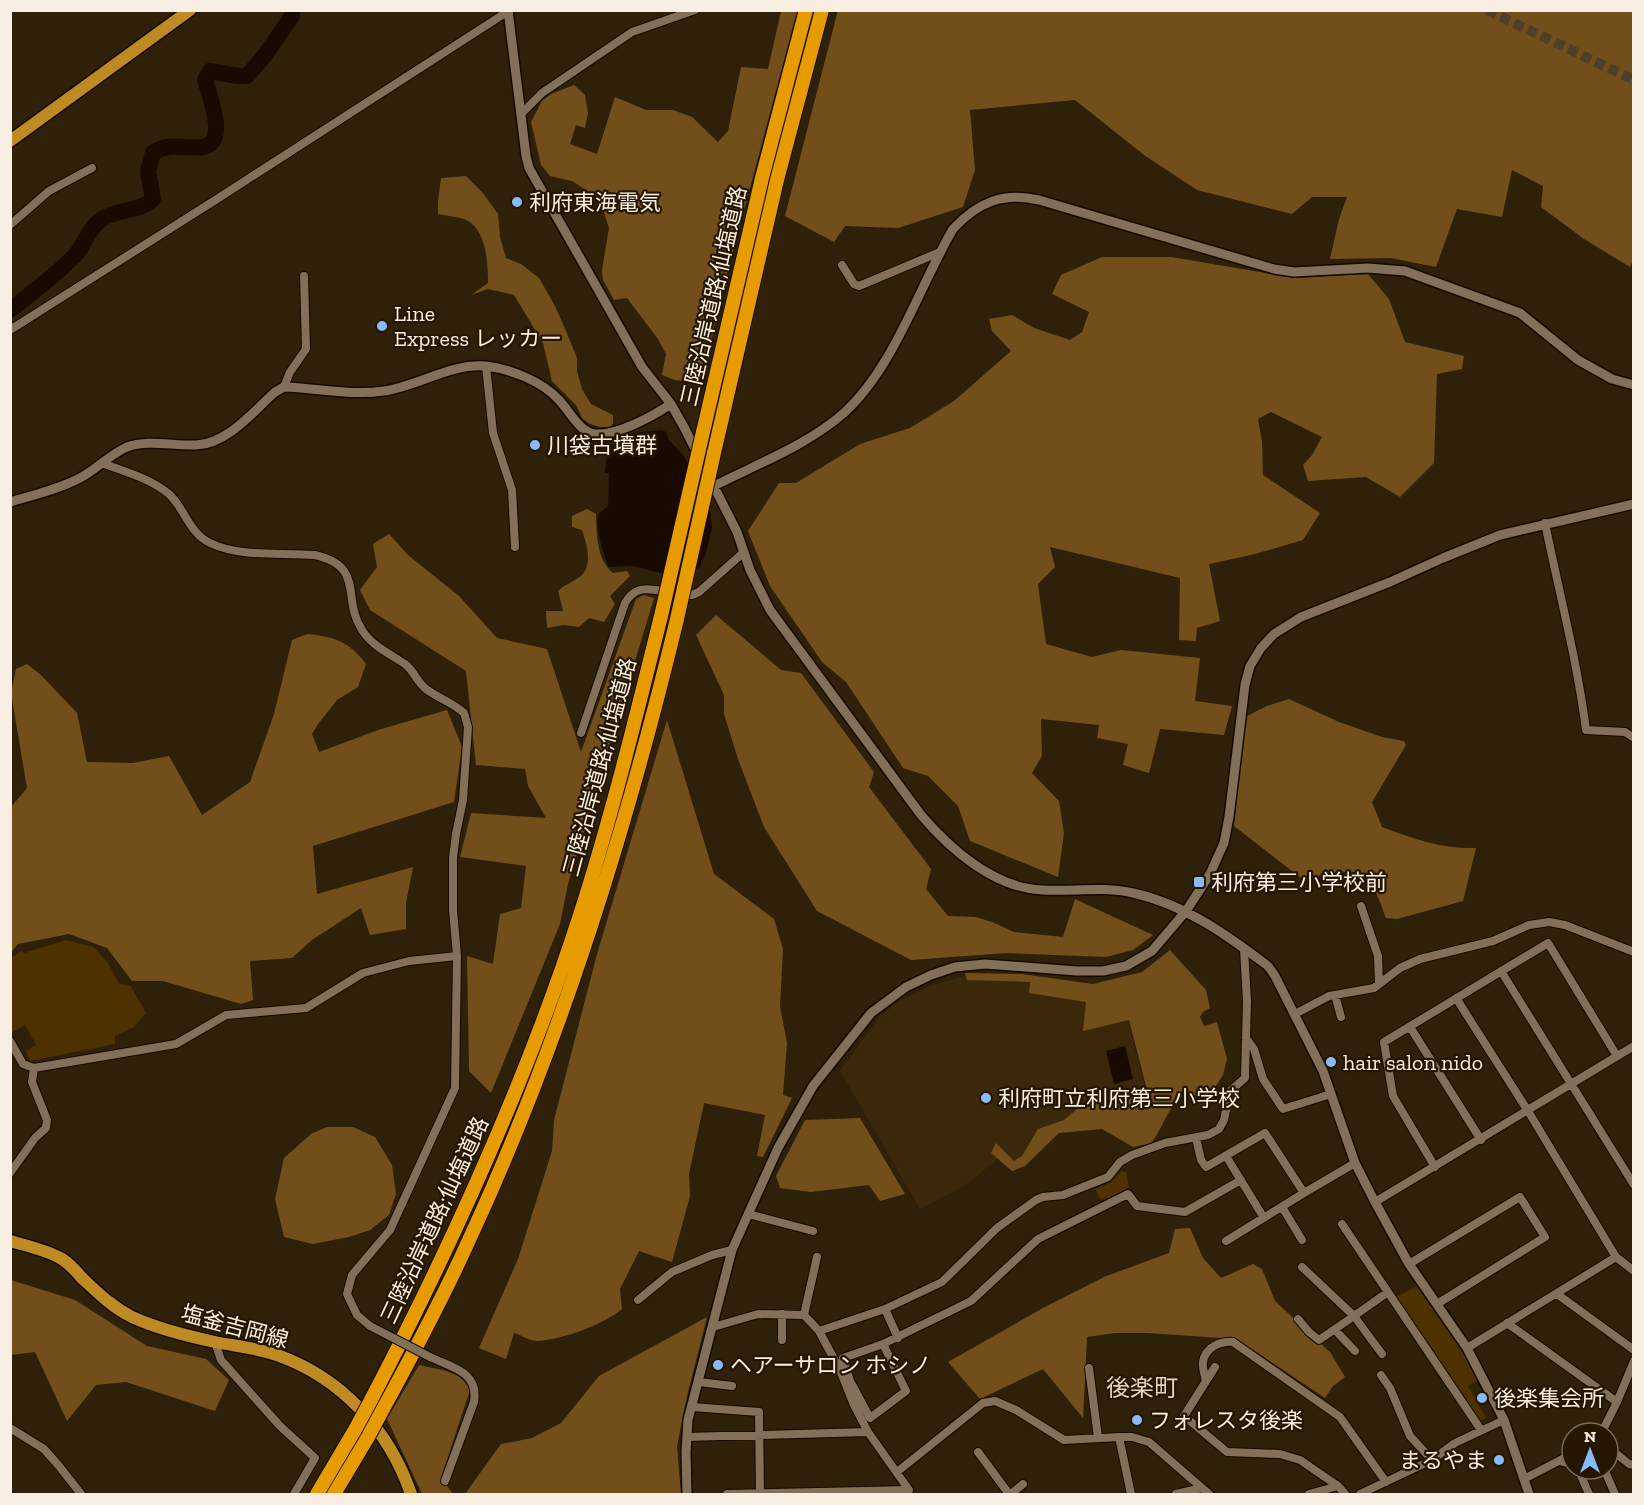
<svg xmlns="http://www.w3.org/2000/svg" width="1644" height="1505" font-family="'Zilla Slab','Noto Sans JP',serif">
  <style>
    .built { fill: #3b280b }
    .green { fill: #4d3101 }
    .forest { fill: #724f1a }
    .water { fill: #180a00 }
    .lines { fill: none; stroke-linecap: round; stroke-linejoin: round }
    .river { stroke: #180a00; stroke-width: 16 }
    .secondary-tunnel { stroke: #4d3f2a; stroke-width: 10; stroke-dasharray: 10 5; stroke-linecap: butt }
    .minor-casing { stroke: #160900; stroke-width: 10 }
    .tertiary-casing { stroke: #160900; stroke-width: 12 }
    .primary-casing { stroke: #160900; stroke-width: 15 }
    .motorway-casing { stroke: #160900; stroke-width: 16 }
    .minor { stroke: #827058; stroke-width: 8 }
    .tertiary { stroke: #827058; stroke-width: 9 }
    .primary { stroke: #be8a24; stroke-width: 12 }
    .motorway { stroke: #e69b01; stroke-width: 14 }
    .minor-bridge-casing { stroke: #160900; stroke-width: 10; stroke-linecap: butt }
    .motorway-bridge-casing { stroke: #160900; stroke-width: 16; stroke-linecap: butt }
    .minor-bridge { stroke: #827058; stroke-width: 8 }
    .motorway-bridge { stroke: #e69b01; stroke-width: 14 }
    .poi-dot { fill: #87bbfb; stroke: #251602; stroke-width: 2 }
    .labels { text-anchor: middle; stroke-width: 4.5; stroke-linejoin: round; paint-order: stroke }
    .poi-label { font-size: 22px; fill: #f8eee1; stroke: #251602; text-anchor: start }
    .street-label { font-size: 22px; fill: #f8eee1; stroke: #251602 }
    .neighbourhood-label { font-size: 24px; fill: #e7d3b9; stroke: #251602 }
  </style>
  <rect width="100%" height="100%" fill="#2f200a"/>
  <path class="built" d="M 969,975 L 1093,984 L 1117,982 L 1146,1090 L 1085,1106 L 1013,1166 L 1006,1152 L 965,1186 L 920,1209 L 840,1071 L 881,1015 L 896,1004 L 929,986 Z"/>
  <path class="green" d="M 66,940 L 94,947 L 108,963 L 119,984 L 130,985 L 146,1013 L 134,1027 L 115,1036 L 115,1044 L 30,1061 L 26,1051 L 36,1045 L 25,1025 L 11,1033 L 11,958 L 21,951 L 24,953 Z
    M 1122,1171 L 1126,1172 L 1129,1187 L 1108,1199 L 1107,1197 L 1101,1200 L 1095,1189 L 1110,1183 Z
    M 1417,1286 L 1463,1352 L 1480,1379 L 1468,1386 L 1486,1418 L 1480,1421 L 1396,1297 Z"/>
  <path class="forest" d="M 838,10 L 1633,11 L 1633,260 L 1630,267 L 1584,239 L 1541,207 L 1543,186 L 1512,170 L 1502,217 L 1457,209 L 1436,267 L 1391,258 L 1330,259 L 1339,219 L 1347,197 L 1312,197 L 1292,214 L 1197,190 L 1144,155 L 1075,100 L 970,110 L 975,170 L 963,207 L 898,228 L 845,226 L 834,242 L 785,216 Z
    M 781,11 L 797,11 L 717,312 L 703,383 L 675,380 L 662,375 L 666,354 L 658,339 L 627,298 L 614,300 L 603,280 L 602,270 L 609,228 L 602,206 L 588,191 L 572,181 L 550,176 L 541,165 L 535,139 L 531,122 L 542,101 L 551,94 L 574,85 L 585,95 L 588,113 L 585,128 L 576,125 L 570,144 L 597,154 L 615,97 L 646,110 L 673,110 L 692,117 L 718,142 L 728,131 L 741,67 L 768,69 Z
    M 466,176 L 483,193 L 498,214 L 500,237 L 506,258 L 521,264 L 539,278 L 555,306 L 566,331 L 577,358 L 577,371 L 582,389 L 591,404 L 613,415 L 613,423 L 610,427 L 600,427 L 590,424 L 582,418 L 576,405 L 552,381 L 543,343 L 514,295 L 488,289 L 471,295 L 488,283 C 488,265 487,236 471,223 C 464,217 448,216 438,214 L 438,202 L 441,178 Z
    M 1102,257 L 1171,257 L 1295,278 L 1368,274 L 1389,299 L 1405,342 L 1464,356 L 1462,369 L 1437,374 L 1434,463 L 1400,497 L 1366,477 L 1308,481 L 1303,465 L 1312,455 L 1322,437 L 1271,412 L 1258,419 L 1262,441 L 1263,475 L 1320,513 L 1303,540 L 1255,554 L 1209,564 L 1220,621 L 1197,628 L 1196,641 L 1179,640 L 1180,578 L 1050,547 L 1055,567 L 1038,584 L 1046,644 L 1092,657 L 1121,650 L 1200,658 L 1195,701 L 1232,706 L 1224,735 L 1160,729 L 1149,773 L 1123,765 L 1128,744 L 1097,738 L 1099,725 L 1041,719 L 1042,756 L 1032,773 L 1059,801 L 1064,833 L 1058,877 L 970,841 L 958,806 L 928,776 L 903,768 L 846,682 L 822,662 L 770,586 L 748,531 L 779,483 L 796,483 L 860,444 L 910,428 L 954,401 L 1011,351 L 992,331 L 989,319 L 1012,315 L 1034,328 L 1070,340 L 1082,332 L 1089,312 L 1052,294 L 1061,275 Z
    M 587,509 L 596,514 C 597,534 596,559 613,573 L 627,571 L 630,576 L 610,596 L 615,604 L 604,622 L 589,618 L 579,627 L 563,625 L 547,628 L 546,611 L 563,611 L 558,591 C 564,585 571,583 578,578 C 594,568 587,545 582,530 L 572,527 L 572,516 Z
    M 389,534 L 408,555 L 459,596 L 497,638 L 547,649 L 581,752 L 636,599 L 644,595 L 654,598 L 568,884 L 560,924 L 491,1093 L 469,1071 L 467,956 L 493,964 L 500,914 L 521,908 L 526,866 L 460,857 L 471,813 L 546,818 L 528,786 L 525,769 L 476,765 L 466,671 L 370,610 L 360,590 L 377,567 L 373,544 Z
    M 716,615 L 781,670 L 801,673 L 874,772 L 869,787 L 931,869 L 926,889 L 948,916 L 976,917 L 992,922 L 1014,932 L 1063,937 L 1075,899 L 1153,935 L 1133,950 L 1106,957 L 1006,953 L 911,960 L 817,911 L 764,827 L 738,759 L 724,714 L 724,695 L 696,635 Z
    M 307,634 C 333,636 350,642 366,664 L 358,687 L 337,700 L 318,724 L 312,734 L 319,752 L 378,730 L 447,710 L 462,747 L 454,802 L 313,846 L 317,894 L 413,867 L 406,903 L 406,929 L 370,935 L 361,908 L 312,940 L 292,958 L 250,961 L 253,1000 L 241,1004 L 163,981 L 132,981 L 107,948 L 69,934 L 18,944 L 11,952 L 11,807 L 27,788 L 11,693 L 16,669 L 27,664 L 41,675 L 77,713 L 87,762 L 133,763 L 169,756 L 202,815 L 250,782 L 274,714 L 292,640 Z
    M 1289,699 L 1339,722 L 1382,737 L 1404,741 L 1406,745 L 1372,802 L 1382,827 C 1414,839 1442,849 1476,848 L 1463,901 L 1397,919 L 1386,918 C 1380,902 1373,877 1354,872 C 1345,870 1312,877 1301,878 L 1234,826 L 1243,718 L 1267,706 Z
    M 667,720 L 714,874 L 774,919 L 783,949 L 780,1006 L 787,1043 L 783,1095 L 792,1098 L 763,1157 L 757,1156 L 765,1115 L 704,1103 L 689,1174 L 690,1196 L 672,1262 L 639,1251 L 620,1289 L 622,1309 C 603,1325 561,1340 537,1341 C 530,1341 521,1335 514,1333 L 506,1359 L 479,1348 L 518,1259 L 552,1151 L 554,1120 L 597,954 Z
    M 1170,950 L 1206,990 L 1210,1008 L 1203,1012 L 1200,1017 L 1204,1026 L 1217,1022 L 1227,1059 L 1223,1075 L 1203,1106 L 1196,1101 L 1189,1093 C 1170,1099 1163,1129 1151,1143 L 1133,1147 L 1102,1129 L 1059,1133 L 1025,1166 L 1012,1171 L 991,1153 L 996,1143 L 1014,1161 L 1022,1156 L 1038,1129 L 1064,1120 L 1084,1103 L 1147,1090 L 1129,1020 L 1083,1031 L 1086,1002 L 1029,993 L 1030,982 L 967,980 L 965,973 L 1022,974 L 1093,984 L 1142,972 Z
    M 860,1118 L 905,1194 L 880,1201 L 869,1185 L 811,1192 L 780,1188 L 776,1176 L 805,1120 Z
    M 327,1127 L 353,1127 L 375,1137 L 392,1165 L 396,1194 L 389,1215 L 370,1230 L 349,1237 L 313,1244 L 284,1237 L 275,1199 L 284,1158 L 311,1134 Z
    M 1190,1228 L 1203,1258 L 1221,1278 L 1253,1264 L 1262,1269 L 1275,1301 L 1330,1352 L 1345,1377 L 1333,1386 L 1325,1398 L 1237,1339 L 1147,1333 L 1115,1333 L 1087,1337 L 1083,1418 L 1043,1369 L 980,1399 L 948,1362 L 1043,1308 L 1104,1277 L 1169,1253 L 1175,1229 Z
    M 11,1280 L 75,1300 L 147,1346 L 206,1359 L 229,1380 L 215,1411 L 126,1382 L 96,1385 L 67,1421 L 35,1352 L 11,1355 Z
    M 707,1317 L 687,1396 L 677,1446 L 681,1494 L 465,1494 L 501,1444 L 532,1438 L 561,1423 L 599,1376 Z
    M 419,1365 C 439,1370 461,1370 470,1390 L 441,1478 L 453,1494 L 422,1494 L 387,1419 Z"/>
  <path class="water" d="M 662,430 L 666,432 L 669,440 L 684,456 L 710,512 L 712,528 L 706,553 L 699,568 L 694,571 L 664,574 L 633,566 L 609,567 C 604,558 595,527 598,517 C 600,512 604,509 608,506 L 609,473 L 605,473 L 607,454 L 609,448 L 641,432 Z
    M 1125,1046 L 1133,1079 L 1114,1084 L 1106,1051 Z"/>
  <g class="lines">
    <path class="river" d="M 10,310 C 30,294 62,271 77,253 C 86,242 89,227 102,219 C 118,209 139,212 153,199 L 148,171 L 153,153 C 163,146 172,146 184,147 C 190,147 197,148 203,147 C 229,143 209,95 205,80 L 210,71 L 238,76 L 247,76 L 265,55 L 292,16 L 292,10"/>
    <path class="secondary-tunnel" d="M 1487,10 L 1634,80"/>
    <g class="minor-casing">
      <path id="minor" d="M 521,114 L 542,93 L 632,32 L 695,10
        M 10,225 L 49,191 L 92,168
        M 842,265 L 854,284 L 859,286 L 940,252
        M 10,330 L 217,199 L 510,10
        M 486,366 L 493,433 L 512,490 L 515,547
        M 284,387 L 290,372 L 306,349 L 304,276
        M 102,463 C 125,472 150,478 169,494 C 185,509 189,533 210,543 C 242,558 281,552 315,555 C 366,567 341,598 362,630 C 372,646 390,654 405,664 C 414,671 417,682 426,689 C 438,698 453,703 464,713 L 468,727 L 463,800 L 456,834 L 453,858 L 453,910 L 457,956
        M 1545,523 C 1559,592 1577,660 1586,730 L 1625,732 L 1634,738
        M 681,594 L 692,595 L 699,592 L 744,552
        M 581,733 L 625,603 C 636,584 650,589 669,592
        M 1361,906 L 1378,956 L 1379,984
        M 1501,971 L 1634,1185
        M 1335,995 L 1341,1017
        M 1456,998 L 1528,1111 L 1616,1257
        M 1295,1014 L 1329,996 L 1374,988 L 1400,968 L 1420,959 L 1493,941 L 1529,925 L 1549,922 L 1565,925 L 1634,952
        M 1410,1027 L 1481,1140
        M 1246,1038 L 1254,1049 L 1263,1079 L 1283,1109 L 1331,1094
        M 10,1041 L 23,1064 L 34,1068 L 176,1044 L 226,1015 L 306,1008 L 363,973 L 409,961 L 457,956 L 455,1088 L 390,1230 L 352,1275 L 347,1294 L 357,1315 L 370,1326
        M 1196,1138 L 1201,1160 L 1206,1167 L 1265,1133 L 1304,1193 L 1355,1163
        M 1226,1156 L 1264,1218
        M 1435,1167 L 1393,1096 L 1384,1042 L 1548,943 L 1617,1056
        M 10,1173 L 35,1138 L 46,1128 L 47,1120 L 32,1082 L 34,1068
        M 1375,1202 L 1634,1046
        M 1282,1207 L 1302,1240
        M 748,1214 L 813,1231
        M 1342,1224 L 1481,1430
        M 1226,1241 L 1304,1193
        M 1409,1264 L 1520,1197 L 1545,1237 L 1437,1304
        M 1302,1267 L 1354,1316 L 1388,1292
        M 1557,1294 L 1634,1350
        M 638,1300 L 672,1272 L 712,1255 L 732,1250
        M 885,1309 L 898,1338
        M 804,1315 L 819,1331 L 885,1309 L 942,1282 L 997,1228 L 1036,1200 L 1043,1197 L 1063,1195 L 1108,1177 L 1120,1162 L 1132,1155 L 1165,1143 L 1208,1135 L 1219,1129 L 1224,1120 L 1230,1091 L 1245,1078 L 1247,1001 L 1244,949
        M 1298,1319 L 1309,1332 L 1319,1340 L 1354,1316 L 1382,1354
        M 1507,1323 L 1617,1402 L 1634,1361
        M 713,1327 L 758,1314 L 804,1315 L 817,1257
        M 1335,1330 L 1355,1351
        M 782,1340 L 782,1314
        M 215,1342 L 221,1360 L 280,1426 L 315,1458 L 294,1494
        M 883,1344 L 906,1391 L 870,1418 L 850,1381 L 843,1358 L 883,1344 L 971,1301 L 1038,1239 L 1128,1194 L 1137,1206 L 1185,1212 L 1241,1180
        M 1467,1348 L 1616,1257 L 1634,1271
        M 430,1357 C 453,1368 479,1372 474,1402 L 445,1481
        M 1215,1367 L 1184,1416 L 1227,1452 L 1280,1454 L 1300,1460 L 1338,1486 L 1345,1494
        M 1089,1368 L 1098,1437
        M 1381,1375 L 1390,1388 L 1410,1436 L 1432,1460
        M 1206,1381 C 1205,1376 1202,1367 1203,1362 C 1205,1347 1221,1341 1233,1342 L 1340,1417 L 1386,1482
        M 699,1382 L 732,1386
        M 692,1407 L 759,1412 L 760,1494
        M 1605,1426 L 1617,1402
        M 10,1428 L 44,1449 L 59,1466 L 81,1494
        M 687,1437 L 868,1432
        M 1119,1437 L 1131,1494
        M 1608,1447 L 1629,1464 L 1634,1465
        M 978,1452 L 1009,1494
        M 1560,1461 L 1572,1464
        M 1578,1469 L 1589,1494
        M 1604,1469 L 1615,1494
        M 897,1472 L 983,1403 L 995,1401 L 1016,1410 L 1064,1440 L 1119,1437 L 1132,1437 L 1149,1442 L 1202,1488 L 1176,1494
        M 1524,1479 L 1572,1454
        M 1202,1488 L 1209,1494
        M 727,1494 L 909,1490 L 868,1432 L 854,1405 L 840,1370 L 819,1331
        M 1011,1494 L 1023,1484
        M 1309,1494 L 1338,1486
        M 1360,1494 L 1432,1460 L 1455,1443 L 1504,1420"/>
    </g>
    <g class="tertiary-casing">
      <path id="tertiary" d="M 508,10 L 526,156 L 529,168 L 642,367 L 671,404 L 685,429 L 737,532 L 750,570 L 770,610 L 921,815 C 950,849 994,888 1042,890 C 1072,892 1103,886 1133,893 C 1184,904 1227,935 1268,966 L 1275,976 L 1323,1071 L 1355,1163 L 1375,1202 L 1409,1264 L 1467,1348 L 1504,1420 L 1529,1494
        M 714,486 C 757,464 808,445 845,412 C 894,367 919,287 953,229 C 978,202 1003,192 1039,200 L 1274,269 L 1294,272 L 1368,268 L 1405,271 L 1520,313 L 1578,360 L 1612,379 L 1634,385
        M 10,502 C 34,495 59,489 80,478 C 97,469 109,455 127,447 C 147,439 174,446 196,445 C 227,444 253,412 275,392 L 284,387 C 317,388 351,396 384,391 C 418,386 451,363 486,366 C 510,369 542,381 559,400 C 568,409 578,429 591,433 C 612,439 653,416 671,404
        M 687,1494 L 686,1452 L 688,1420 L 732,1250 L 778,1148 L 813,1086 L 871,1013 L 906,987 L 931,975 L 955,967 L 985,964 L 1077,971 L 1103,971 L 1126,966 L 1152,951 L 1186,911 L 1210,874 L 1224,843 L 1229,817 L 1245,685 L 1250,666 L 1261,648 L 1274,634 L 1301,617 L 1390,582 L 1443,558 L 1500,535 L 1634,504"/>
    </g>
    <g class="primary-casing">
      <path id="primary" d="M 10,141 L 190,10
        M 10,1241 C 27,1246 47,1250 62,1259 C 70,1264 76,1271 82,1278 C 98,1293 112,1307 132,1317 C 158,1329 187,1336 215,1342 C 235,1346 257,1348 277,1355 C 342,1378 389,1430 411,1494"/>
    </g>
    <g class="motorway-casing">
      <path id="motorway" d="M 703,432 L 762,178 L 806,10
        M 714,453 L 777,180 L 822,10
        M 371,1400 C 452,1245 525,1085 579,918 C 611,819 636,717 661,616
        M 383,1409 C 413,1354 443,1298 469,1240 C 561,1042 626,831 677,619
        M 317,1494 L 356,1428
        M 334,1494 L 368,1437"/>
    </g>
    <use href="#minor" class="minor"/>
    <use href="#tertiary" class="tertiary"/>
    <use href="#primary" class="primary"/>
    <use href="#motorway" class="motorway"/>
    <g class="minor-bridge-casing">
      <path id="minor-bridge" d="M 370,1326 L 430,1357"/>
    </g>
    <g class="motorway-bridge-casing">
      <path id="motorway-bridge" d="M 661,616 L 703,432
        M 677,619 L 714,453
        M 356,1428 L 371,1400
        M 368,1437 L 383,1409"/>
    </g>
    <use href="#minor-bridge" class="minor-bridge"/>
    <use href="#motorway-bridge" class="motorway-bridge"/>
  </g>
  <g class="poi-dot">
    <circle cx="517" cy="202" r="6"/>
    <circle cx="382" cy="326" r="6"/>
    <circle cx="535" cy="445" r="6"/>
    <rect x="1193" y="876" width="12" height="12" rx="3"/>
    <circle cx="1331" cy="1062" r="6"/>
    <circle cx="986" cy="1098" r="6"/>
    <circle cx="718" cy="1365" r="6"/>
    <circle cx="1482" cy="1398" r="6"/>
    <circle cx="1137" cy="1420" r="6"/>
    <circle cx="1499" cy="1460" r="6"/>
  </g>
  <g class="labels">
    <g class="poi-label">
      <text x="529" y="210">利府東海電気</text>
      <text x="394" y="321">Line<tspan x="394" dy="25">Express レッカー</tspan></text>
      <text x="547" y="453">川袋古墳群</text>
      <text x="1211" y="890">利府第三小学校前</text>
      <text x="1343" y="1070">hair salon nido</text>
      <text x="998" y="1106">利府町立利府第三小学校</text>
      <text x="730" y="1373">ヘアーサロン ホシノ</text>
      <text x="1494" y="1406">後楽集会所</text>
      <text x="1149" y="1428">フォレスタ後楽</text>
      <text x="1487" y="1468" text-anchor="end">まるやま</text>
    </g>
    <g class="street-label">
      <text transform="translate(713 296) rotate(-77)" y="8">三陸沿岸道路;仙塩道路</text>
      <text transform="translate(599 767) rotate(-75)" y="8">三陸沿岸道路;仙塩道路</text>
      <text transform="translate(434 1220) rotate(-65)" y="8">三陸沿岸道路;仙塩道路</text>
      <text transform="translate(235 1326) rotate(15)" y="8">塩釜吉岡線</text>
    </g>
    <g class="neighbourhood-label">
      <text x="1142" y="1396">後楽町</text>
    </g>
  </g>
  <rect width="1644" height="1505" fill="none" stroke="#f8eee1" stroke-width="24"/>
  <g transform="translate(1590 1451)"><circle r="28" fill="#251602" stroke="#796c5b" stroke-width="1.5"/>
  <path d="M0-4.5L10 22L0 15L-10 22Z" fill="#87bbfb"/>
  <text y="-9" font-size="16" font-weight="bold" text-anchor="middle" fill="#f8eee1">N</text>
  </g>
</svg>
